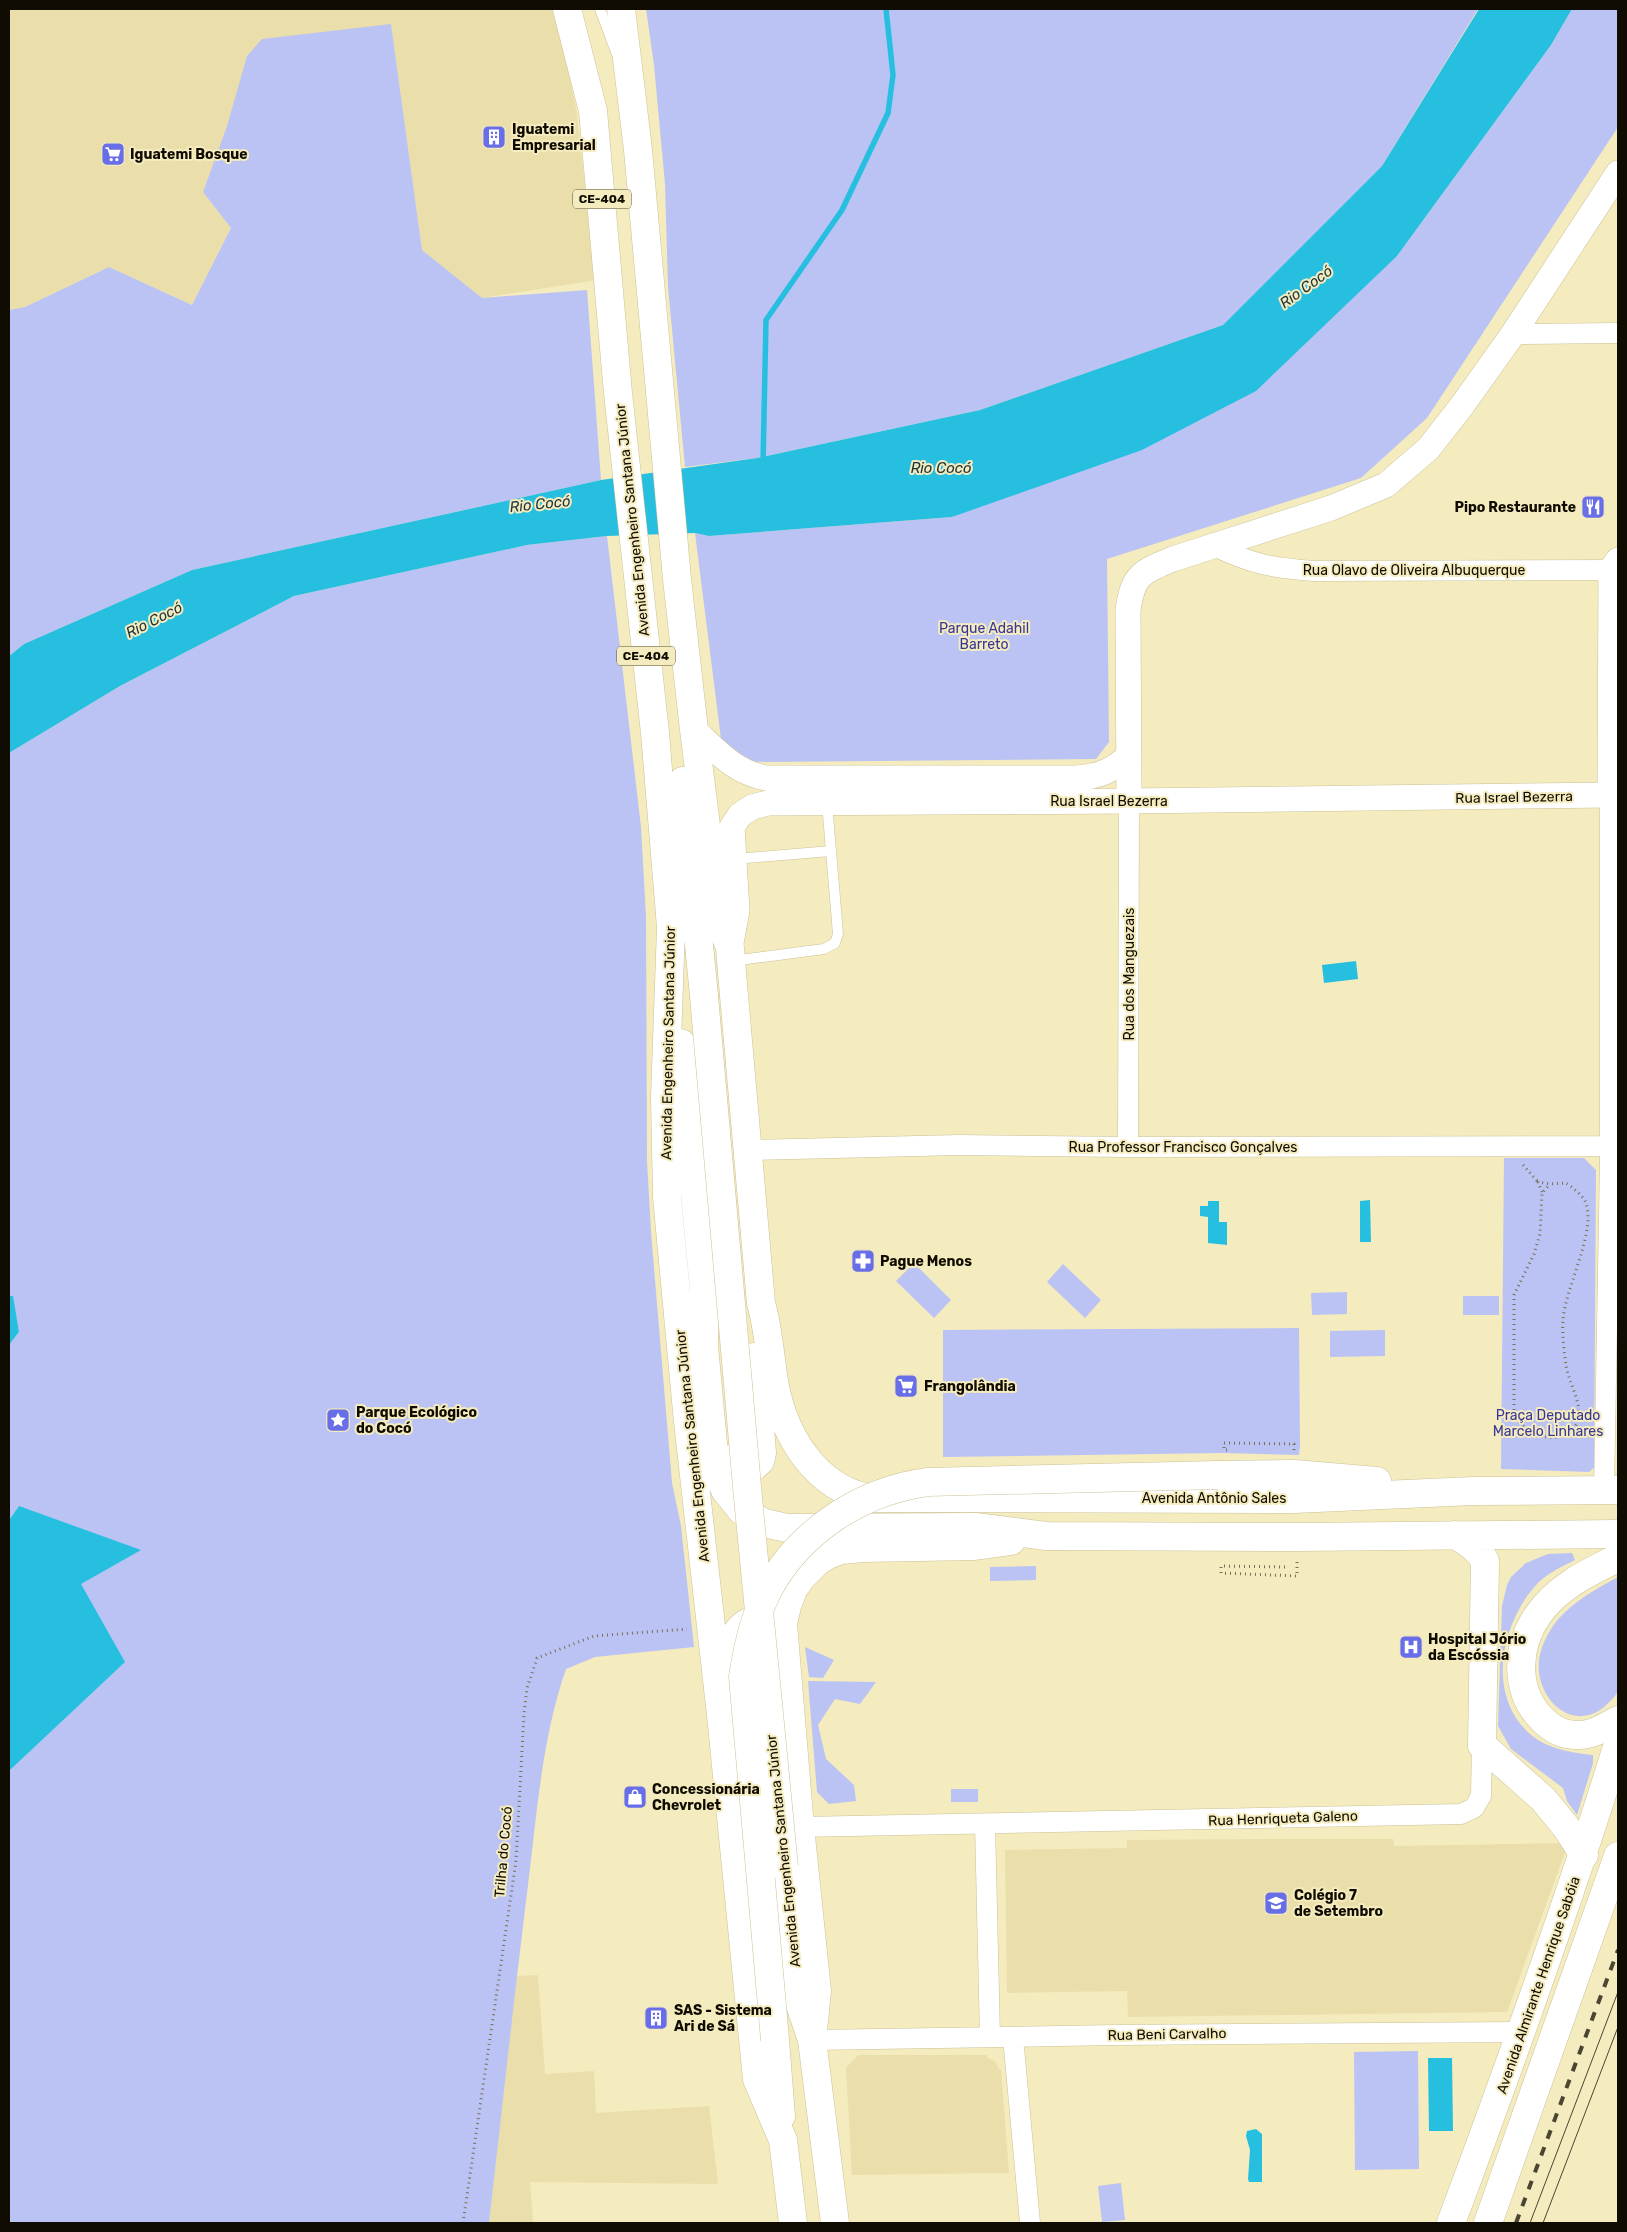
<svg xmlns="http://www.w3.org/2000/svg" width="1627" height="2232" font-family="Rubik,sans-serif">
  <style>
    .built { fill: #eadfab }
    .green { fill: #bbc3f4 }
    .water { fill: #27bfe0 }
    .lines { fill: none; stroke-linecap: round; stroke-linejoin: round }
    .stream { stroke: #27bfe0; stroke-width: 5.5 }
    .service-casing { stroke: #cbc297; stroke-width: 11 }
    .minor-casing { stroke: #cbc297; stroke-width: 21 }
    .tertiary-casing { stroke: #cbc297; stroke-width: 26 }
    .primary-casing { stroke: #cbc297; stroke-width: 29 }
    .trunk-casing { stroke: #cbc297; stroke-width: 29 }
    .path { stroke: #777156; stroke-width: 3; stroke-dasharray: 1 4; stroke-linecap: butt }
    .service { stroke: #fff; stroke-width: 10 }
    .minor { stroke: #fff; stroke-width: 20 }
    .tertiary { stroke: #fff; stroke-width: 25 }
    .primary { stroke: #fff; stroke-width: 28 }
    .trunk { stroke: #fff; stroke-width: 28 }
    .tram { stroke: #4b4632; stroke-width: 1 }
    .rail { stroke: #4b4632; stroke-width: 4; stroke-dasharray: 9 9; stroke-linecap: butt }
    .primary-bridge-casing { stroke: #cbc297; stroke-width: 29; stroke-linecap: butt }
    .primary-bridge { stroke: #fff; stroke-width: 28 }
    .labels { text-anchor: middle; stroke-width: 4; stroke-linejoin: round; paint-order: stroke }
    .shield { fill: #f4ebbe; stroke: #544f3a; stroke-width: 1 }
    .shield-label { font-size: 12px; font-weight: bold; fill: #100c01 }
    .poi-label { font-size: 14px; font-weight: bold; fill: #100c01; stroke: #f4ebbe; text-anchor: start }
    .street-label { font-size: 14px; fill: #100c01; stroke: #f4ebbe }
    .park-label { font-size: 14px; fill: #373698; stroke: #f4ebbe }
    .water-label { font-size: 15px; font-style: italic; fill: #1d343b; stroke: #f4ebbe }
  </style>
  <rect width="100%" height="100%" fill="#f4ebbe"/>
  <path class="built" d="M 9,9 L 553,9 L 562,39 L 576,108 L 596,280 L 482,298 L 422,250 L 391,25 L 227,126 L 203,192 L 231,228 L 192,305 L 109,267 L 25,307 L 9,310 Z
    M 1270,1839 L 1393,1839 L 1394,1846 L 1564,1843 L 1567,1847 L 1507,2012 L 1128,2017 L 1127,1991 L 1007,1993 L 1005,1850 L 1127,1848 L 1127,1840 Z
    M 538,1975 L 545,2074 L 594,2071 L 596,2113 L 709,2106 L 718,2184 L 530,2182 L 533,2223 L 489,2223 L 516,1976 Z
    M 858,2055 L 987,2055 L 987,2058 L 995,2061 L 999,2069 L 1001,2070 L 1009,2173 L 852,2175 L 846,2068 Z"/>
  <path class="green" d="M 646,9 L 1478,9 L 1382,166 L 1223,325 L 980,410 L 757,458 L 685,467 L 668,287 L 665,184 L 654,65 Z
    M 1572,9 L 1618,9 L 1618,127 L 1427,418 L 1361,478 L 1107,559 L 1109,742 L 1096,759 L 749,762 L 721,739 L 695,533 L 709,536 L 952,517 L 1397,256 L 1551,45 Z
    M 391,24 L 422,250 L 482,298 L 587,290 L 601,480 L 192,570 L 24,644 L 9,656 L 9,310 L 25,307 L 109,267 L 192,305 L 231,228 L 203,192 L 227,126 L 247,56 L 262,39 Z
    M 607,536 L 641,827 L 646,917 L 647,1161 L 651,1232 L 672,1483 L 681,1526 L 694,1647 L 595,1657 L 566,1669 C 542,1738 537,1812 528,1885 C 514,1997 502,2110 489,2223 L 9,2223 L 9,1771 L 124,1662 L 19,1506 L 9,1520 L 9,1345 L 19,1332 L 12,1296 L 9,1296 L 9,753 L 120,686 L 294,596 L 527,545 Z
    M 1504,1158 L 1584,1158 L 1596,1170 L 1594,1468 L 1589,1472 L 1501,1469 Z
    M 914,1263 L 951,1300 L 934,1318 L 896,1281 Z
    M 1063,1264 L 1101,1300 L 1085,1318 L 1047,1282 Z
    M 1347,1292 L 1347,1314 L 1312,1315 L 1311,1293 Z
    M 1463,1296 L 1499,1296 L 1499,1315 L 1463,1315 Z
    M 1299,1328 L 1300,1446 L 1299,1455 L 1221,1453 L 943,1457 L 943,1330 Z
    M 1385,1330 L 1385,1356 L 1330,1357 L 1330,1331 Z
    M 1572,1553 L 1575,1560 C 1561,1567 1546,1574 1536,1585 C 1498,1627 1485,1705 1538,1740 C 1554,1750 1574,1753 1593,1755 L 1593,1763 L 1577,1815 L 1567,1801 L 1563,1788 L 1511,1749 L 1498,1726 L 1502,1606 L 1507,1585 L 1511,1577 L 1526,1563 L 1548,1554 Z
    M 1036,1566 L 1036,1580 L 990,1581 L 990,1567 Z
    M 1618,1577 L 1618,1690 C 1615,1698 1610,1701 1604,1707 C 1570,1734 1535,1696 1539,1661 C 1540,1648 1548,1632 1556,1622 C 1572,1602 1596,1589 1618,1577 Z
    M 805,1647 L 834,1660 L 823,1678 L 809,1677 Z
    M 808,1681 L 876,1682 L 860,1704 L 835,1699 L 818,1725 L 826,1759 L 854,1785 L 856,1801 L 829,1804 L 817,1792 Z
    M 951,1789 L 978,1789 L 978,1802 L 951,1802 Z
    M 1418,2051 L 1419,2169 L 1355,2170 L 1354,2052 Z
    M 1121,2183 L 1125,2220 L 1102,2222 L 1098,2186 Z"/>
  <path class="water" d="M 1479,9 L 1572,9 L 1551,45 L 1397,256 L 1256,391 L 1142,450 L 952,517 L 709,536 L 695,533 L 607,536 L 527,545 L 294,596 L 120,686 L 9,753 L 9,656 L 24,644 L 192,570 L 601,480 L 757,458 L 980,410 L 1223,325 L 1382,166 Z
    M 1356,961 L 1358,979 L 1324,983 L 1322,965 Z
    M 1370,1200 L 1371,1242 L 1360,1242 L 1360,1201 Z
    M 1208,1201 L 1219,1201 L 1219,1222 L 1227,1222 L 1227,1245 L 1208,1243 L 1208,1217 L 1200,1216 L 1200,1206 L 1208,1206 Z
    M 9,1296 L 13,1296 L 19,1332 L 9,1345 Z
    M 19,1506 L 141,1550 L 81,1584 L 125,1662 L 9,1771 L 9,1520 Z
    M 1428,2058 L 1452,2058 L 1453,2131 L 1429,2131 Z
    M 1256,2129 L 1262,2134 L 1262,2182 L 1249,2182 L 1248,2179 L 1250,2150 L 1246,2136 L 1247,2131 Z"/>
  <g class="lines">
    <path class="stream" d="M 763,464 L 766,320 L 842,210 L 888,113 L 893,75 L 886,9"/>
    <g class="service-casing">
      <path id="service" d="M 600,9 L 616,52
        M 735,859 L 831,851
        M 732,961 L 824,949 L 835,943 L 838,934 L 827,803"/>
    </g>
    <g class="minor-casing">
      <path id="minor" d="M 1513,334 L 1618,333
        M 1214,546 C 1252,564 1272,568 1314,571 L 1618,570
        M 1128,1147 L 1129,801
        M 747,1150 L 959,1145 L 1128,1147 L 1618,1146
        M 1604,1491 L 1610,1162 L 1610,795 L 1618,795
        M 985,1824 L 990,2037
        M 800,1827 L 1461,1814 L 1474,1808 L 1481,1796 L 1482,1745
        M 1013,2037 L 1030,2223
        M 812,2040 L 1118,2035 L 1522,2032"/>
    </g>
    <g class="tertiary-casing">
      <path id="tertiary" d="M 694,730 C 717,751 734,772 766,778 L 1075,778 C 1098,777 1112,771 1129,756
        M 1129,801 L 1128,610 C 1133,575 1141,572 1173,559 L 1331,508 L 1386,485 L 1428,449 L 1461,407 L 1513,334 L 1618,173
        M 730,948 L 737,911 L 732,827 L 740,815 L 752,807 L 768,803 L 1129,801 L 1610,795 L 1611,570 L 1618,560"/>
    </g>
    <g class="primary-casing">
      <path id="primary" d="M 567,9 L 593,111 L 618,393 L 655,733 L 671,927 L 665,1097 L 667,1197 L 688,1422 L 721,1715 L 757,2079 L 783,2140 L 793,2223
        M 621,9 L 638,150 L 677,579 L 694,730 L 717,913 L 730,948 L 731,961 L 761,1303 C 769,1331 770,1359 775,1387 C 785,1436 815,1487 868,1498 L 1294,1499 L 1473,1491 L 1618,1490
        M 683,781 L 704,996
        M 681,1043 L 704,1290 L 704,1346 L 715,1465 L 725,1490 L 741,1510 L 764,1523 L 787,1528 L 975,1527 L 1046,1536 L 1298,1537 L 1618,1534
        M 731,1459 L 740,1469 L 749,1471 L 760,1461 L 762,1453 L 754,1357
        M 1218,1475 L 1294,1474 L 1377,1481
        M 1455,1535 C 1467,1542 1478,1548 1485,1561 L 1482,1745
        M 724,1679 C 727,1658 730,1624 756,1620 C 762,1619 766,1620 772,1623
        M 784,1867 L 796,1993 L 812,2040 L 835,2223
        M 775,2040 L 781,2116
        M 812,2040 L 817,1991 L 800,1827 L 783,1624 L 787,1606 L 794,1588 L 802,1577 L 818,1561 L 828,1555 L 841,1550 L 863,1548 L 975,1546 L 1011,1541"/>
    </g>
    <g class="trunk-casing">
      <path id="trunk" d="M 1618,1558 C 1589,1572 1557,1587 1538,1615 C 1515,1648 1514,1694 1545,1722 C 1554,1730 1564,1735 1576,1735 C 1592,1736 1605,1727 1618,1720
        M 1482,1745 L 1543,1799 L 1566,1827 L 1584,1855
        M 1451,2223 C 1510,2065 1568,1905 1618,1744
        M 1488,2223 L 1618,1856"/>
    </g>
    <path class="path" d="M 1523,1165 L 1538,1182
      M 1542,1192 L 1538,1182 L 1550,1184 L 1566,1183 C 1572,1187 1581,1194 1585,1201 C 1598,1229 1565,1288 1563,1320 C 1562,1334 1564,1351 1566,1365 C 1568,1382 1583,1404 1578,1420 C 1569,1450 1526,1437 1514,1415 L 1514,1295 L 1534,1254 L 1540,1234 L 1542,1193 L 1550,1184
      M 1227,1450 L 1224,1450 L 1224,1443 L 1294,1444 L 1294,1453
      M 1285,1567 L 1221,1566 L 1221,1573 L 1297,1576 L 1297,1560
      M 463,2223 L 516,1861 L 524,1714 L 527,1688 L 537,1658 L 594,1636 L 687,1629"/>
    <use href="#service" class="service"/>
    <use href="#minor" class="minor"/>
    <use href="#tertiary" class="tertiary"/>
    <use href="#primary" class="primary"/>
    <use href="#trunk" class="trunk"/>
    <path class="tram" d="M 1530,2223 L 1618,1992
      M 1543,2223 L 1618,2027"/>
    <path class="rail" d="M 1516,2223 L 1618,1950"/>
    <g class="primary-bridge-casing">
      <path id="primary-bridge" d="M 704,996 L 748,1498 L 784,1867
        M 775,2040 L 743,1677 C 747,1651 752,1627 762,1603 C 790,1537 858,1491 928,1482 L 1218,1475"/>
    </g>
    <use href="#primary-bridge" class="primary-bridge"/>
  </g>
  <defs>
    <g id="building-square" transform="scale(1.25)"><rect x="-9" y="-9" width="18" height="18" rx="4" fill="#686ee7" stroke="#f4ebbe"/><path d="M-4-6H4V6H1V3H-1V6H-4ZM-2.5-4.3h1.7v1.8h-1.7ZM.8-4.3h1.7v1.8H.8ZM-2.5-1h1.7V.8h-1.7ZM.8-1h1.7V.8H.8Z" fill="#fff"/></g>
    <g id="supermarket-square" transform="scale(1.25)"><rect x="-9" y="-9" width="18" height="18" rx="4" fill="#686ee7" stroke="#f4ebbe"/><path d="M-6-5.5h2.5l.6 2H6L4.5 2H-2.5L-4.4-4H-6ZM-1.5 3.2a1.3 1.3 0 1 0 .1 0ZM3 3.2a1.3 1.3 0 1 0 .1 0Z" fill="#fff"/></g>
    <g id="restaurant-square" transform="scale(1.25)"><rect x="-9" y="-9" width="18" height="18" rx="4" fill="#686ee7" stroke="#f4ebbe"/><path d="M-5-6h1v4h1v-4h1v4h1v-4h1v5L-1.5 .5V6h-2V.5L-5-1ZM5-6V6H3V1.5H1.5Q1.5-4 5-6Z" fill="#fff"/></g>
    <g id="pharmacy-square" transform="scale(1.25)"><rect x="-9" y="-9" width="18" height="18" rx="4" fill="#686ee7" stroke="#f4ebbe"/><path d="M-2-6h4v4h4v4h-4v4h-4v-4h-4v-4h4Z" fill="#fff"/></g>
    <g id="sight-square" transform="scale(1.25)"><rect x="-9" y="-9" width="18" height="18" rx="4" fill="#686ee7" stroke="#f4ebbe"/><path d="M0-6L1.8-2.2L6-1.7L2.9 1.2L3.7 5.4L0 3.3L-3.7 5.4L-2.9 1.2L-6-1.7L-1.8-2.2Z" fill="#fff"/></g>
    <g id="hospital-square" transform="scale(1.25)"><rect x="-9" y="-9" width="18" height="18" rx="4" fill="#686ee7" stroke="#f4ebbe"/><path d="M-5-5h3v3.5h4V-5h3V5h-3V1.5h-4V5h-3Z" fill="#fff"/></g>
    <g id="shop-square" transform="scale(1.25)"><rect x="-9" y="-9" width="18" height="18" rx="4" fill="#686ee7" stroke="#f4ebbe"/><path d="M-5-2.5h2.3a2.7 3.5 0 0 1 5.4 0H5L5.5 6h-11ZM-1.5-2.5h3a1.5 2.3 0 0 0-3 0Z" fill="#fff"/></g>
    <g id="school-square" transform="scale(1.25)"><rect x="-9" y="-9" width="18" height="18" rx="4" fill="#686ee7" stroke="#f4ebbe"/><path d="M0-5L7-2L0 1L-7-2ZM-4 1L0 2.5L4 1V4Q0 6-4 4Z" fill="#fff"/></g>
  </defs>
  <g fill-rule="evenodd">
    <use href="#building-square" x="494" y="137"/>
    <use href="#supermarket-square" x="113" y="154"/>
    <use href="#restaurant-square" x="1593" y="507"/>
    <use href="#pharmacy-square" x="863" y="1261"/>
    <use href="#supermarket-square" x="906" y="1386"/>
    <use href="#sight-square" x="338" y="1420"/>
    <use href="#hospital-square" x="1411" y="1647"/>
    <use href="#shop-square" x="635" y="1797"/>
    <use href="#school-square" x="1276" y="1903"/>
    <use href="#building-square" x="656" y="2018"/>
  </g>
  <g class="labels">
    <g class="shield">
      <rect x="573" y="189.5" width="58" height="19" rx="4"/>
      <rect x="617" y="646.5" width="58" height="19" rx="4"/>
    </g>
    <g class="shield-label">
      <text x="602" y="203">CE-404</text>
      <text x="646" y="660">CE-404</text>
    </g>
    <g class="poi-label">
      <text x="512" y="134">Iguatemi<tspan x="512" dy="16">Empresarial</tspan></text>
      <text x="130" y="159">Iguatemi Bosque</text>
      <text x="1576" y="512" text-anchor="end">Pipo Restaurante</text>
      <text x="880" y="1266">Pague Menos</text>
      <text x="924" y="1391">Frangolândia</text>
      <text x="356" y="1417">Parque Ecológico<tspan x="356" dy="16">do Cocó</tspan></text>
      <text x="1428" y="1644">Hospital Jório<tspan x="1428" dy="16">da Escóssia</tspan></text>
      <text x="652" y="1794">Concessionária<tspan x="652" dy="16">Chevrolet</tspan></text>
      <text x="1294" y="1900">Colégio 7<tspan x="1294" dy="16">de Setembro</tspan></text>
      <text x="674" y="2015">SAS - Sistema<tspan x="674" dy="16">Ari de Sá</tspan></text>
    </g>
    <g class="street-label">
      <text transform="translate(632 520) rotate(-96)" y="5">Avenida Engenheiro Santana Júnior</text>
      <text x="1414" y="575">Rua Olavo de Oliveira Albuquerque</text>
      <text transform="translate(1514 797) rotate(-1)" y="5">Rua Israel Bezerra</text>
      <text x="1109" y="806">Rua Israel Bezerra</text>
      <text transform="translate(1129 974) rotate(-90)" y="5">Rua dos Manguezais</text>
      <text transform="translate(668 1043) rotate(-89)" y="5">Avenida Engenheiro Santana Júnior</text>
      <text x="1183" y="1152">Rua Professor Francisco Gonçalves</text>
      <text transform="translate(692 1446) rotate(-96)" y="5">Avenida Engenheiro Santana Júnior</text>
      <text x="1214" y="1503">Avenida Antônio Sales</text>
      <text transform="translate(1283 1818) rotate(-2)" y="5">Rua Henriqueta Galeno</text>
      <text transform="translate(783 1851) rotate(-96)" y="5">Avenida Engenheiro Santana Júnior</text>
      <text transform="translate(503 1852) rotate(-85)" y="5">Trilha do Cocó</text>
      <text transform="translate(1538 1985) rotate(-71)" y="5">Avenida Almirante Henrique Sabóia</text>
      <text transform="translate(1167 2034) rotate(-1)" y="5">Rua Beni Carvalho</text>
    </g>
    <g class="park-label">
      <text x="984" y="633">Parque Adahil<tspan x="984" dy="16">Barreto</tspan></text>
      <text x="1548" y="1420">Praça Deputado<tspan x="1548" dy="16">Marcelo Linhares</tspan></text>
    </g>
    <g class="water-label">
      <text transform="translate(1306 287) rotate(-36)" y="5">Rio Cocó</text>
      <text x="941" y="473">Rio Cocó</text>
      <text transform="translate(540 504) rotate(-6)" y="5">Rio Cocó</text>
      <text transform="translate(154 620) rotate(-27)" y="5">Rio Cocó</text>
    </g>
  </g>
  <rect width="1627" height="2232" fill="none" stroke="#100c01" stroke-width="20"/>
</svg>
